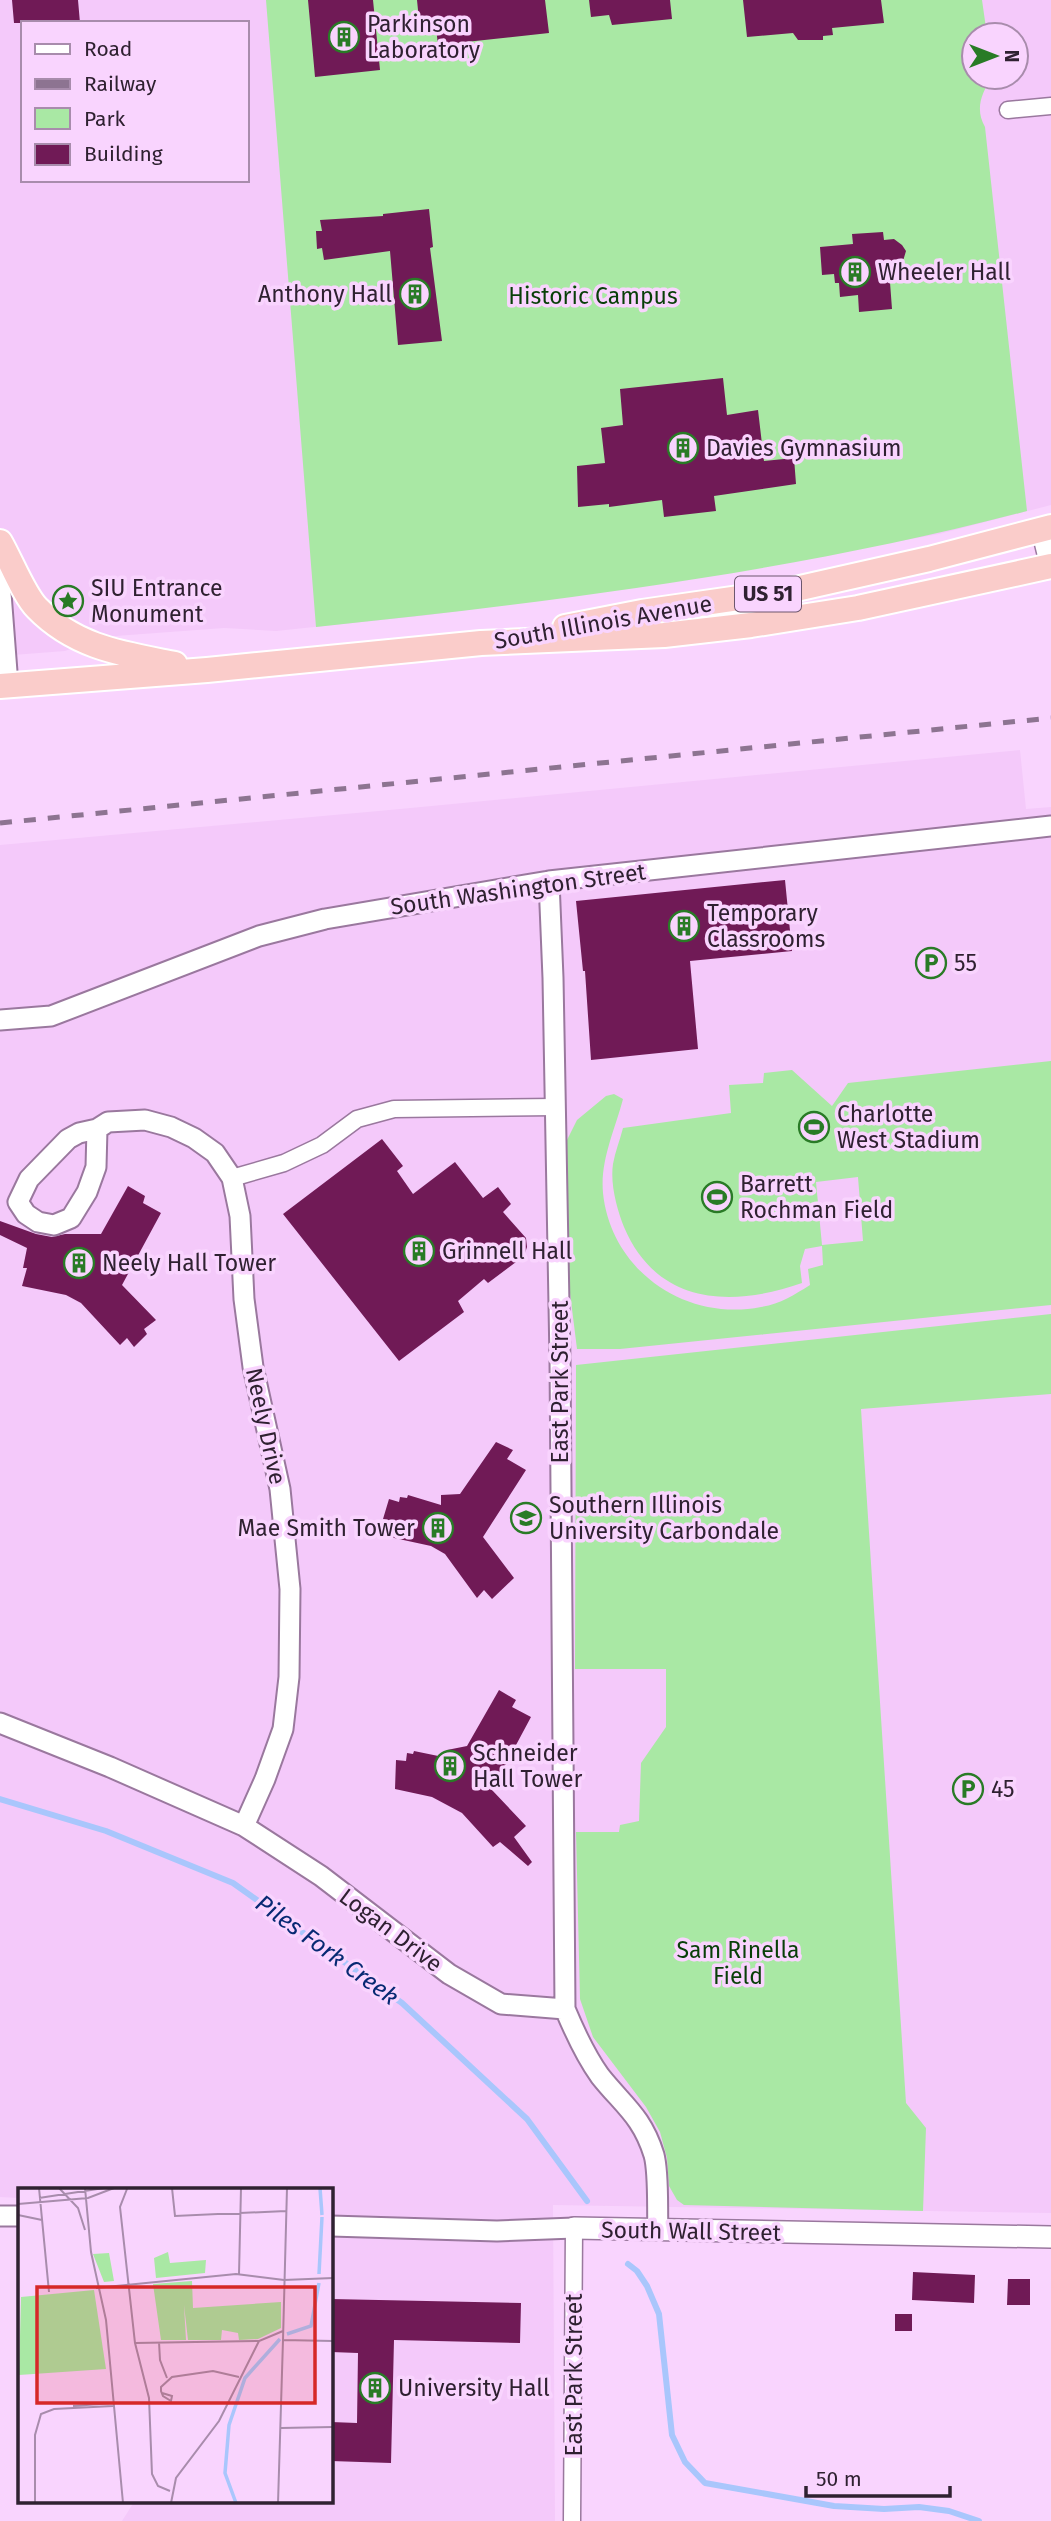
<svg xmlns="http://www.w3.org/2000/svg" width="1051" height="2521" font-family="'Fira Sans',sans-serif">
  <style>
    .built { fill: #f4c9fa; fill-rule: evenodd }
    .green { fill: #a9e8a4; fill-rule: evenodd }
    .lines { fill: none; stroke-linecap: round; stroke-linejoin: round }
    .stream { stroke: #a9c6fc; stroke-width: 6 }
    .building { fill: #701a56 }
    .minor-casing { stroke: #9a789e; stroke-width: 19 }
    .tertiary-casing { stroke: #9a789e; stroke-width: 23 }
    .secondary-casing { stroke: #9a789e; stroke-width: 24 }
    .trunk-casing { stroke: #fff; stroke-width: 28 }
    .minor { stroke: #fff; stroke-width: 16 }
    .tertiary { stroke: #fff; stroke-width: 19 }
    .secondary { stroke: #fff; stroke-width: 21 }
    .trunk { stroke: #faccca; stroke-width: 24 }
    .rail { stroke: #8d7491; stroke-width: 5; stroke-dasharray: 12 12; stroke-linecap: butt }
    .labels { text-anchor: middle; stroke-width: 7; stroke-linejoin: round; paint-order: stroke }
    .shield { fill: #f9d4fe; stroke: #6c576e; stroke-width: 2 }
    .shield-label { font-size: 21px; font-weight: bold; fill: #2f2131 }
    .poi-label { font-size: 23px; fill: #2f2131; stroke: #f9d4fe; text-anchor: start }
    .park-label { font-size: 23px; fill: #083f08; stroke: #f9d4fe }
    .street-label { font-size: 23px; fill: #2f2131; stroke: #f9d4fe }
    .water-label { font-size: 24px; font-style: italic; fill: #072973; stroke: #f9d4fe }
    .inset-river { fill: none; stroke: #a9c6fc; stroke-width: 3.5 }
    .inset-road { fill: none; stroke: #a88cac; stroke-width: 2 }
    .view { fill: #d62828; fill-opacity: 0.15; stroke: #d62828; stroke-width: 3.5 }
    .inset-edge { fill: none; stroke: #2f2131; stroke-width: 3.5 }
  </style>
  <rect width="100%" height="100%" fill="#f9d4fe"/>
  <path class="built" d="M 0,0 L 1051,0 L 1051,505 L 939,534 L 679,581 L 429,615 L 276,631 L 224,628 L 102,637 L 65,651 L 0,656 ZM 23,23 L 247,23 L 247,180 L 23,180 ZM 974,35 L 1016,35 L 1016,77 L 974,77 Z
    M 1020,750 L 1026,809 L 1051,807 L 1051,2213 L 553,2205 L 555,2521 L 122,2521 L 134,2502 L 331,2502 L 331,2190 L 19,2190 L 19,2198 L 0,2197 L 0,845 L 400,809 Z"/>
  <path class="green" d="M 266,0 L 982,0 L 987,35 L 974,35 L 974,77 L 992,77 C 981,94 975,109 985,127 L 1027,511 C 797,572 552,602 316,627 Z
    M 1051,1061 L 1051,1305 L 620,1349 L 577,1349 L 569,1285 L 565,1144 L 577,1120 L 606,1096 L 614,1094 L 623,1099 C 615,1130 600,1160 603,1193 C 611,1271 686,1322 761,1307 C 780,1304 794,1295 810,1285 L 808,1269 L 823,1265 L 822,1246 L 805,1249 L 800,1266 L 802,1283 C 731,1308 657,1305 624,1227 C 617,1209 610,1184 613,1164 C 615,1152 620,1140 623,1128 L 731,1113 L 729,1085 L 763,1083 L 764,1073 L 792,1070 L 832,1106 L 848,1083 ZM 858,1177 L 863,1241 L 822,1245 L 816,1182 Z
    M 1051,1314 L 1051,1394 L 861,1409 L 906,2103 L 926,2128 L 923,2211 L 684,2205 L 677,2200 L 669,2186 L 667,2158 L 660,2132 L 646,2107 L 593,2037 L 580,1999 L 576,1832 L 619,1832 L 620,1825 L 639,1821 L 641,1763 L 666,1727 L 666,1669 L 575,1669 L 576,1365 Z"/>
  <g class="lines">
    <path class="stream" d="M 0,1799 L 106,1831 L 233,1883 L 402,2003 L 527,2119 L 587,2201
      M 628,2264 L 637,2271 L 647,2286 L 659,2314 L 672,2435 L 685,2462 L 705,2483 L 834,2506 L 884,2509 L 919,2507 L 949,2511 L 979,2521"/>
  </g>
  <path class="building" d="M 12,0 L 78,0 L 80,23 L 14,23 Z
    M 308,0 L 373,0 L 380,70 L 315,77 Z
    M 417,0 L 545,0 L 549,33 L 438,45 L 436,28 L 420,30 Z
    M 589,0 L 670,0 L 672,19 L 612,25 L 609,15 L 591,17 Z
    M 743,0 L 881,0 L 884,23 L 832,28 L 833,35 L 823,36 L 823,40 L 798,40 L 793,33 L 747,37 Z
    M 429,209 L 433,247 L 430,248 L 442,341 L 398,345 L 390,251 L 324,260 L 322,248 L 317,249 L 316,231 L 322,231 L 320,220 L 383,216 L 383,214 Z
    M 883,232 L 884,240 L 894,239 L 902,245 L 906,251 L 903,261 L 889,269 L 892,309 L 859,312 L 858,295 L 840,297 L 839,283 L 835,283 L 834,274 L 822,275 L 820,247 L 853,244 L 852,234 Z
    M 723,378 L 727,415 L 758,410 L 764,461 L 794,458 L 796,484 L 714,496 L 716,511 L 664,517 L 662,500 L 609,507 L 609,504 L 578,507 L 577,466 L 605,463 L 601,428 L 623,425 L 620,389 Z
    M 785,880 L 792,951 L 690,961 L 698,1049 L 591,1060 L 585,971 L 583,971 L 576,901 Z
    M 382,1139 L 403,1166 L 397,1171 L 413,1194 L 455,1162 L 483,1198 L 498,1187 L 511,1204 L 503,1212 L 526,1238 L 527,1247 L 524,1256 L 488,1283 L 484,1279 L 458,1301 L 464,1312 L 399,1361 L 283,1214 Z
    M 128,1186 L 145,1196 L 143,1203 L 161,1213 L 122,1285 L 156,1320 L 144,1329 L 147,1334 L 134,1347 L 127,1338 L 120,1345 L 81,1303 L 66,1295 L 22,1286 L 27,1268 L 23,1268 L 27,1248 L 0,1235 L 0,1221 L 36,1234 L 52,1237 L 65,1234 L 101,1234 Z
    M 496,1442 L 513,1450 L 507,1459 L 526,1470 L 483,1537 L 514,1578 L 492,1599 L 484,1590 L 477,1598 L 445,1554 L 431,1546 L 385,1536 L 388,1520 L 383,1519 L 389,1499 L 399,1502 L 400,1497 L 407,1498 L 408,1495 L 441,1505 L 441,1495 L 460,1494 Z
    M 499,1690 L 516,1700 L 512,1707 L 531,1717 L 492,1790 L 526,1826 L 514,1837 L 532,1862 L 528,1866 L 500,1842 L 493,1847 L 462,1813 L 432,1797 L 395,1789 L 396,1760 L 406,1761 L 407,1753 L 413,1754 L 414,1751 L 448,1758 L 447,1750 L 467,1746 Z
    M 913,2272 L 975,2275 L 974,2303 L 912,2300 Z
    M 1008,2279 L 1030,2279 L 1030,2305 L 1007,2305 Z
    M 331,2299 L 521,2303 L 520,2343 L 394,2340 L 391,2463 L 331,2461 L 331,2422 L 357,2423 L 358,2353 L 331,2352 Z
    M 895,2314 L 912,2314 L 912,2331 L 895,2331 Z"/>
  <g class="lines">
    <g class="minor-casing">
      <path id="minor" d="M 1008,110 L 1051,106
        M 232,1178 L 284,1163 L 322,1145 L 357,1119 L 394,1109 L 556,1107
        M 572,2521 L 574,2228"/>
    </g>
    <g class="tertiary-casing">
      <path id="tertiary" d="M 0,580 L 8,685
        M 549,881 L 553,978 L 560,1360 L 565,2009
        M 0,1020 L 51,1016 L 259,936 L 325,919 L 549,881 L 1051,826
        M 97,1129 L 96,1167 L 87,1192 L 71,1218 L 54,1225 L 38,1222 L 26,1214 L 18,1202 L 29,1179 L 68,1139 L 79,1133 L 97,1129 L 108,1122 L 145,1120 L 171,1127 L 194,1138 L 215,1153 L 232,1178 L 240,1216 L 244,1299 L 253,1367 L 280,1489 L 290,1589 L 289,1677 L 283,1729 L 265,1779 L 244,1826
        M 0,1723 L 110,1767 L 244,1826 L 321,1876 L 449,1974 L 501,2004 L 565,2009 C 575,2033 585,2055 600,2076 C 623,2105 642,2116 654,2155 C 659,2173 657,2209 658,2230
        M 0,2216 L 19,2216
        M 331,2226 L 497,2231 L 574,2228"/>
    </g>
    <g class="secondary-casing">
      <path id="secondary" d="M 1042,529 L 1051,566
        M 574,2228 L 1051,2237"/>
    </g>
    <g class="trunk-casing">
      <path id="trunk" d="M 0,542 C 10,559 24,595 37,608 C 76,648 124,654 175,664
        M 565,627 L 642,612 L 787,591 L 929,559 L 1051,527
        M 0,686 L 207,670 L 481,643 L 664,635 L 751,625 L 858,608 L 1051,566"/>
    </g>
    <use href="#minor" class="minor"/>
    <use href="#tertiary" class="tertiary"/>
    <use href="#secondary" class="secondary"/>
    <use href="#trunk" class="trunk"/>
    <path class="rail" d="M 0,823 L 1051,718"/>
  </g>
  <defs>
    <g id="building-ring" transform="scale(1.575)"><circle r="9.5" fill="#f9d4fe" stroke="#297b26" stroke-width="1.5"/><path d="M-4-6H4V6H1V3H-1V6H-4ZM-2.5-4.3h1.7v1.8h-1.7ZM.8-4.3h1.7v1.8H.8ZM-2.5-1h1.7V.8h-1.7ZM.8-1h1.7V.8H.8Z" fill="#297b26"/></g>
    <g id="sight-ring" transform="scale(1.575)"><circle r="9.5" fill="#f9d4fe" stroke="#297b26" stroke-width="1.5"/><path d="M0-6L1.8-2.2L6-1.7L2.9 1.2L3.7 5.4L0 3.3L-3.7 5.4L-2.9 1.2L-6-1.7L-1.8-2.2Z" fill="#297b26"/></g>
    <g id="parking-ring" transform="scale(1.575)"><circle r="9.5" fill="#f9d4fe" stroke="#297b26" stroke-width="1.5"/><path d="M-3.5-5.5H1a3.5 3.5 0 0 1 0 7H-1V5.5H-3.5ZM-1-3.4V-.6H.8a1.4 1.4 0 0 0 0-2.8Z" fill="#297b26"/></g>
    <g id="stadium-ring" transform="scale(1.575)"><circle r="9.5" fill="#f9d4fe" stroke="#297b26" stroke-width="1.5"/><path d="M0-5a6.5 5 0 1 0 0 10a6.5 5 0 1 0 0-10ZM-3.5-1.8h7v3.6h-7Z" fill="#297b26"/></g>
    <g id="university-ring" transform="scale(1.575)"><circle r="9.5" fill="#f9d4fe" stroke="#297b26" stroke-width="1.5"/><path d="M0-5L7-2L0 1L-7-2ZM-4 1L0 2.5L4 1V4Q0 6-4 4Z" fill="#297b26"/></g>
  </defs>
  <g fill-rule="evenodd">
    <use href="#building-ring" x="344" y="37"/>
    <use href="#building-ring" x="855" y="272"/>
    <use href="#building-ring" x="415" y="294"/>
    <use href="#building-ring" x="683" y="448"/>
    <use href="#sight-ring" x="68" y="601"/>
    <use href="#building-ring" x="684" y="926"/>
    <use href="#parking-ring" x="931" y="963"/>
    <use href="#stadium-ring" x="814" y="1127"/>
    <use href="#stadium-ring" x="717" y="1197"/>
    <use href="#building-ring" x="419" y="1251"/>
    <use href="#building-ring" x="79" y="1263"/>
    <use href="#university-ring" x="526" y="1518"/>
    <use href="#building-ring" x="438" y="1528"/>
    <use href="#building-ring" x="450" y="1766"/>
    <use href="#parking-ring" x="968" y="1789"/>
    <use href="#building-ring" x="375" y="2388"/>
  </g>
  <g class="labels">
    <rect class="shield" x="735" y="576.5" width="66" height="35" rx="5"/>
    <g class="shield-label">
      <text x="768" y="601">US 51</text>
    </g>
    <g class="poi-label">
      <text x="367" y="32">Parkinson<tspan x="367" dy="26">Laboratory</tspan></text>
      <text x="878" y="280">Wheeler Hall</text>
      <text x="392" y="302" text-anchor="end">Anthony Hall</text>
      <text x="706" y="456">Davies Gymnasium</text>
      <text x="91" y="596">SIU Entrance<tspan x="91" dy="26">Monument</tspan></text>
      <text x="707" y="921">Temporary<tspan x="707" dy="26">Classrooms</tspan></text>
      <text x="954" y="971">55</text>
      <text x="837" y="1122">Charlotte<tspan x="837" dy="26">West Stadium</tspan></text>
      <text x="740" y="1192">Barrett<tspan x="740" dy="26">Rochman Field</tspan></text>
      <text x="442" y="1259">Grinnell Hall</text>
      <text x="102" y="1271">Neely Hall Tower</text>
      <text x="549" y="1513">Southern Illinois<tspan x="549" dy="26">University Carbondale</tspan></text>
      <text x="415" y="1536" text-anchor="end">Mae Smith Tower</text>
      <text x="473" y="1761">Schneider<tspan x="473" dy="26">Hall Tower</tspan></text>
      <text x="991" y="1797">45</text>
      <text x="398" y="2396">University Hall</text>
    </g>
    <g class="park-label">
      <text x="593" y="304">Historic Campus</text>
      <text x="738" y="1958">Sam Rinella<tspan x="738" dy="26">Field</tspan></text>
    </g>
    <g class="street-label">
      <text transform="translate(603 622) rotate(-10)" y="8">South Illinois Avenue</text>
      <text transform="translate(518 889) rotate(-8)" y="8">South Washington Street</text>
      <text transform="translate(560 1382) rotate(-90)" y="8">East Park Street</text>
      <text transform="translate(266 1426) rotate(78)" y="8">Neely Drive</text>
      <text transform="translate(391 1930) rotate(37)" y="8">Logan Drive</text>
      <text transform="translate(691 2231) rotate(1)" y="8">South Wall Street</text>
      <text transform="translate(574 2375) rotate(-90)" y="8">East Park Street</text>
    </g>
    <g class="water-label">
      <text transform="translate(327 1950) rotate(36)" y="8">Piles Fork Creek</text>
    </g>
  </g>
  <g transform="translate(18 2188)">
    <rect width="315" height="315" fill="#f9d4fe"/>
    <path d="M 150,64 L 152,75 L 188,72 L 187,85 L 138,90 L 136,70 ZM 91,65 L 96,93 L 86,94 L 75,66 ZM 174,93 L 175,120 L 263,114 L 263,140 L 240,151 L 221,152 L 220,145 L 204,142 L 203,152 L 170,152 L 166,117 L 168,152 L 143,152 L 135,96 ZM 76,102 L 88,181 L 1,187 L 3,109 Z" fill="#a9e8a4"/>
    <path class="inset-river" d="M 302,0 L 304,27M 301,86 L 304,29M 269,146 L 293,138 L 301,95M 218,315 L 207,285 L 211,237 L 227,190 L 262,151"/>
    <path class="inset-road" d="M 21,0 L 31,104M 41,0 L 60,20 L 67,42M 67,0 L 73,64 L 88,132 L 105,315M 154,0 L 157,28 L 268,23M 109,1 L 102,19 L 117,155 L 131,210 L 134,286 L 140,298 L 152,303M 21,10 L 86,0M 0,16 L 70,10 L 96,0M 0,27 L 24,32M 221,86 L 223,0M 266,92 L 315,90M 78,100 L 218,86 L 266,92M 265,152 L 269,0M 141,154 L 142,172 L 149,190M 117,155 L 241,153M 144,205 L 154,208 L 153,213 L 145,208 L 143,203 L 143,199 L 154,189 L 195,183 L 221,189M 55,218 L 95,215M 263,240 L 315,239M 17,315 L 17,247 L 23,226 L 36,221 L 95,218M 153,315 L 158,290 L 201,233 L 241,153 L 265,143M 260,315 L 265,152 L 315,153"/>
    <path class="view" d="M 19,99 L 297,99 L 297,215 L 19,215 Z"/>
    <rect width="315" height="315" class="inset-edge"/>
  </g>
  <rect x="21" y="21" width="228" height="161" fill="#f9d4fe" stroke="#a88cac" stroke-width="2"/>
  <rect x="35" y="44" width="35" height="10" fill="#ffffff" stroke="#a88cac" stroke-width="2"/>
  <text x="84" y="56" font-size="21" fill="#2f2131">Road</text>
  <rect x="35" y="79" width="35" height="10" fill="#8d7491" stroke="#a88cac" stroke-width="2"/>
  <text x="84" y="91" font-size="21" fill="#2f2131">Railway</text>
  <rect x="35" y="108" width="35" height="21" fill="#a9e8a4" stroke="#a88cac" stroke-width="2"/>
  <text x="84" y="126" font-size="21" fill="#2f2131">Park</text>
  <rect x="35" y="144" width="35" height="21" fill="#701a56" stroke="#a88cac" stroke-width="2"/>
  <text x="84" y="161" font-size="21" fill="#2f2131">Building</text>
  <g transform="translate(995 56) rotate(90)"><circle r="33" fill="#f9d4fe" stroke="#a88cac" stroke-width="2"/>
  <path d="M0-5L12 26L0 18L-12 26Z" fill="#297b26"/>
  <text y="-10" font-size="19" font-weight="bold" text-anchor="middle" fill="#2f2131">N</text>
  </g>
  <path d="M806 2486v10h144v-10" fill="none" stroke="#2f2131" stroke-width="3.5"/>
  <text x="816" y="2486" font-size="21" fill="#2f2131" stroke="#f9d4fe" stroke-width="5" paint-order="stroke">50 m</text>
</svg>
